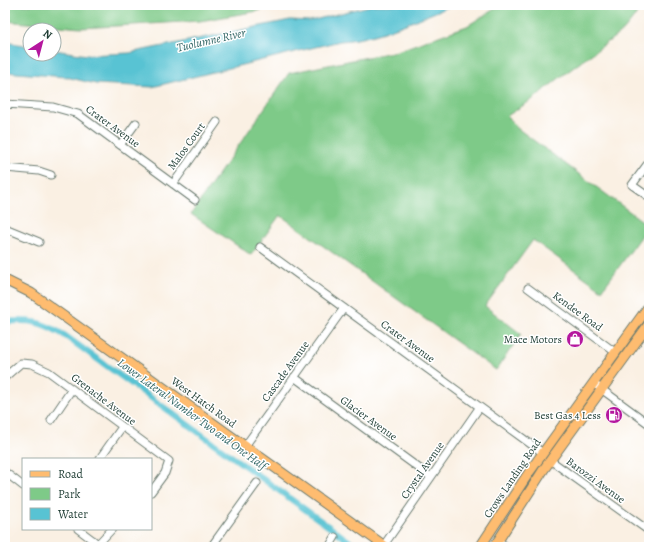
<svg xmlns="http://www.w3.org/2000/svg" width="654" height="552" font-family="Alegreya,serif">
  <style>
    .green { fill: #7eca88; stroke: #4e845e }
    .water { fill: #58c3d3; stroke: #3c8084 }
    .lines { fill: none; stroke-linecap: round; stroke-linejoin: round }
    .canal { stroke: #58c3d3; stroke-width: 6 }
    .minor-casing { stroke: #6c7c71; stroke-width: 9 }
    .major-casing { stroke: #6c7c71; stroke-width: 11 }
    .minor { stroke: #fff; stroke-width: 7 }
    .major { stroke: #febc70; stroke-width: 9 }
    .labels { text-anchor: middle; stroke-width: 3; stroke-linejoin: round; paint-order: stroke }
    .street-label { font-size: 11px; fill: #1f3d34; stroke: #fff }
    .poi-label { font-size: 11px; fill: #1f3d34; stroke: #fff; text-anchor: end }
    .water-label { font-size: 12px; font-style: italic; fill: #306564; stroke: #fff }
  </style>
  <rect width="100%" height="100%" fill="#fff"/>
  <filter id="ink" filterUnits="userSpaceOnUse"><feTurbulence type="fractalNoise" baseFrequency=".025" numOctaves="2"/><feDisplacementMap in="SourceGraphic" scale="8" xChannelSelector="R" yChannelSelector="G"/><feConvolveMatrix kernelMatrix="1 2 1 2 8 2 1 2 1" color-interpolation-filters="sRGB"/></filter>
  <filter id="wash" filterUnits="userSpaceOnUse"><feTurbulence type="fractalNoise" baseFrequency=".012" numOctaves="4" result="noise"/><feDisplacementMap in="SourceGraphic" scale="16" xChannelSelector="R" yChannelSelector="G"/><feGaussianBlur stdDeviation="0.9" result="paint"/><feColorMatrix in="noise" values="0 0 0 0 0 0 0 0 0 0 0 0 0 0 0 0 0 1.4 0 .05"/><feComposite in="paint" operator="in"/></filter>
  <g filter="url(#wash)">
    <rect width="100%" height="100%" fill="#faf0e3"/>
    <path class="green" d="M 5,5 L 278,5 L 258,11 L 200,21 L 81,28 L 5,21 Z
      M 501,5 L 644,5 L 624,30 L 562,76 L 533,99 L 507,116 L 517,128 L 649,226 L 602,290 L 533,240 L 485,306 L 521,334 L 496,370 L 280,215 L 251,255 L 191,214 L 289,73 L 397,51 L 467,26 Z"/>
    <path class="water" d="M 373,5 L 453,5 C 419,18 377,39 340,41 L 152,87 L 96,84 L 66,77 L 5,72 L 5,42 L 30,46 L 30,54 L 54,54 L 54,50 L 87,55 L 129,53 L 290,20 L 310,21 Z"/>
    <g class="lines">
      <path class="canal" d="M 5,322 C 31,319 42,322 64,335 L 357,547"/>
    </g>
  </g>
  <g filter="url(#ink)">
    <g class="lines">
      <g class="minor-casing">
        <path id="minor" d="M 5,104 L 53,107 L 78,114 L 195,200
          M 120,145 L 136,123
          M 649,162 L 632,185 L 649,197
          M 5,168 L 39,171 L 51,175
          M 173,184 L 217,122
          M 5,228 L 39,242
          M 260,247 L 543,453
          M 528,288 L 615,352
          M 5,377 L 21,363 L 32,364 L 49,372 L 169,461 L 165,473 L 151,492
          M 294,377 L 431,477
          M 593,383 L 649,424
          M 51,420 L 72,389
          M 245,446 L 344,308
          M 100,458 L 122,427
          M 550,460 L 649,531
          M 5,472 L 23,486
          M 78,529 L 102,547
          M 498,541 L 507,547
          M 98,544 L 112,529
          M 384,545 L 479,408
          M 88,547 L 93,540
          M 211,547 L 257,483
          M 329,547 L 335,537"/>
      </g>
      <g class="major-casing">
        <path id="major" d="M 5,280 L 31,293 L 386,547
          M 480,547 L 530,471 L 649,306
          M 494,547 L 544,469 L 649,324"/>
      </g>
      <use href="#minor" class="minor"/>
      <use href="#major" class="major"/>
    </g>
  </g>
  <defs>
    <g id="shop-disc" transform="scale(0.9)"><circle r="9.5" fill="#b5179e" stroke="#fff"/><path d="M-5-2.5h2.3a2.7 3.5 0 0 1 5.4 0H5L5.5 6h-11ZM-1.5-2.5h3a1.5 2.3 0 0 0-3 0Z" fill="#fff"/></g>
    <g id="fuel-disc" transform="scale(0.9)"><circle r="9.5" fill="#b5179e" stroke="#fff"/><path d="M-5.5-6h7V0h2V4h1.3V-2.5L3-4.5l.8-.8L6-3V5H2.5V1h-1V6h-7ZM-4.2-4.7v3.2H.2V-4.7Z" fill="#fff"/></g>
  </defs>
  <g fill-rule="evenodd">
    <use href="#shop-disc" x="575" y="339"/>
    <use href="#fuel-disc" x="614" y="415"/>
  </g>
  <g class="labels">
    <g class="street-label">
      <text transform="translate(113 126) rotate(36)" y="4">Crater Avenue</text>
      <text transform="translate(186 146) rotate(-54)" y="4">Malos Court</text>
      <text transform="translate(578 311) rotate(36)" y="4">Kendee Road</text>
      <text transform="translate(408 341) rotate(36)" y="4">Crater Avenue</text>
      <text transform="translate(285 371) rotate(-54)" y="4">Cascade Avenue</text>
      <text transform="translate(104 399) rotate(37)" y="4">Grenache Avenue</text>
      <text transform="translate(204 402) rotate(36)" y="4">West Hatch Road</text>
      <text transform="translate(369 418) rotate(36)" y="4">Glacier Avenue</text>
      <text transform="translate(422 470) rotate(-55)" y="4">Crystal Avenue</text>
      <text transform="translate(512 478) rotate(-56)" y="4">Crows Landing Road</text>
      <text transform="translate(596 480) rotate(36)" y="4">Barozzi Avenue</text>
    </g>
    <g class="poi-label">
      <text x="562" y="343">Mace Motors</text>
      <text x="601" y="419">Best Gas 4 Less</text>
    </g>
    <g class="water-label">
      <text transform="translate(211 40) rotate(-13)" y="4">Tuolumne River</text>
      <text transform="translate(192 414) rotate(36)" y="4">Lower Lateral Number Two and One Half</text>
    </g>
  </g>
  <rect width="654" height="552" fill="none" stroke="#fff" stroke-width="20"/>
  <rect x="22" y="458" width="130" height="72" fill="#ffffff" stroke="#a5b1ae"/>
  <rect x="30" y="471" width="20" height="6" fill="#febc70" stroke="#a5b1ae"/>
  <text x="58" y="478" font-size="12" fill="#1f3d34">Road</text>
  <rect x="30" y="488" width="20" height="12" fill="#7eca88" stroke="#a5b1ae"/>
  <text x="58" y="498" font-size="12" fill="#1f3d34">Park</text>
  <rect x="30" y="508" width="20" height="12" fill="#58c3d3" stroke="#a5b1ae"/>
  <text x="58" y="518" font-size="12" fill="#1f3d34">Water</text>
  <g transform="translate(42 42) rotate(36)"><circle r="19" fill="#ffffff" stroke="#a5b1ae"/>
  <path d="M0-3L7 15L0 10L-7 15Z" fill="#b5179e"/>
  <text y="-6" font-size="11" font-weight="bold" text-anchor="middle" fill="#1f3d34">N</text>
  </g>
</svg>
